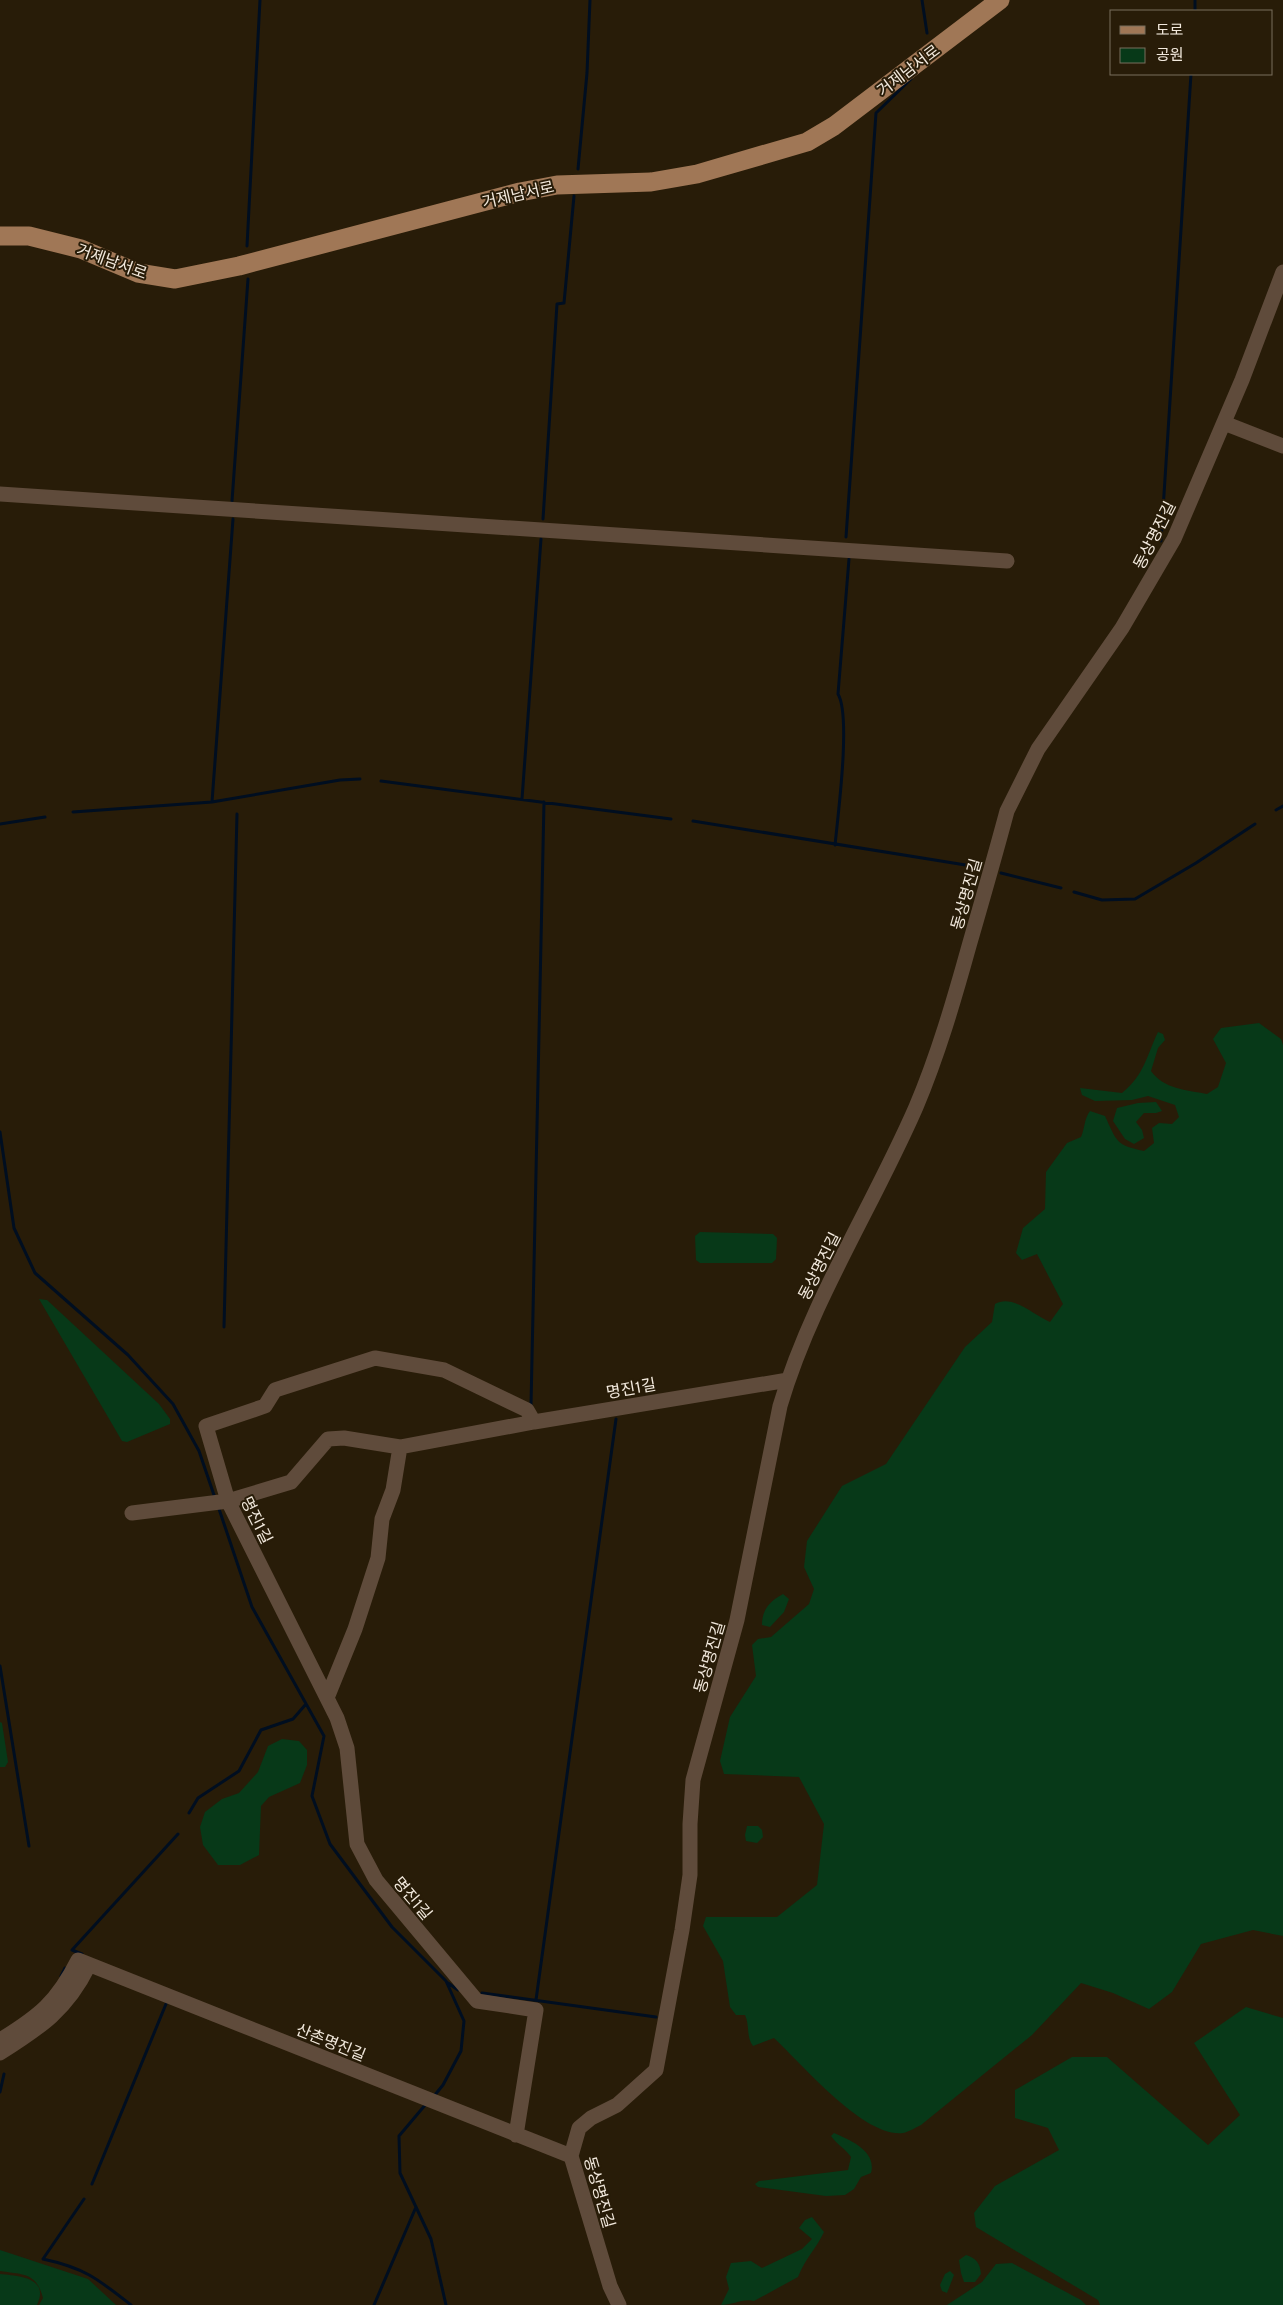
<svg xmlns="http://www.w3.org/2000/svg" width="1283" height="2305" font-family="Overpass,'Noto Sans KR',sans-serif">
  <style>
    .green { fill: #073918 }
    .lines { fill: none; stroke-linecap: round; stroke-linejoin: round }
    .stream { stroke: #000e20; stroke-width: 3 }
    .minor { stroke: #5f4b3b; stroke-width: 15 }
    .major { stroke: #a07756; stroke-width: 19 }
    .labels { text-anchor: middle; stroke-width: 4; stroke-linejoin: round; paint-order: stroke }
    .street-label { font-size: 16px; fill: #f2e9dd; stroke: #281c08 }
  </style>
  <rect width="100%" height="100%" fill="#281c08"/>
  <path class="green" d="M 1259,1023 L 1281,1039 L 1283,1045 L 1283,1936 L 1253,1930 L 1201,1944 L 1172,1992 L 1149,2009 L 1113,1993 L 1081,1983 L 1032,2035 L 921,2125 C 916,2127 909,2132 903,2133 C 864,2138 802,2064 774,2038 L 753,2046 C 746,2037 750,2026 745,2015 L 736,2015 L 730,2007 L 723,1961 L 703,1926 L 706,1917 L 777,1917 L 817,1885 L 824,1824 L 799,1777 L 724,1774 L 720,1761 L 730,1717 L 756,1676 L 752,1645 L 758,1639 L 771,1637 L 809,1604 L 814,1589 L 804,1567 L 807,1541 L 842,1486 L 886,1464 L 965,1347 L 992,1322 L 995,1304 C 1013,1294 1033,1315 1050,1322 L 1063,1304 L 1037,1254 L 1022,1260 L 1016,1253 L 1023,1228 L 1045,1209 L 1046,1172 L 1067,1143 L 1081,1137 C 1085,1128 1084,1119 1090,1111 L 1105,1116 C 1117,1142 1116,1145 1144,1151 L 1154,1143 L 1152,1128 L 1159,1123 L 1172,1124 L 1179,1117 L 1175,1105 L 1148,1096 L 1132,1100 L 1095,1101 L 1082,1095 L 1080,1088 L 1122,1093 C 1145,1074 1146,1057 1158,1032 L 1163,1034 L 1165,1040 L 1158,1048 L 1151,1071 C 1164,1089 1186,1090 1207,1094 L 1218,1087 L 1226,1063 L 1213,1039 L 1221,1028 Z
    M 1156,1102 L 1162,1111 L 1156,1113 L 1144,1113 L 1136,1122 L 1142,1130 L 1144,1138 L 1134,1144 L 1125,1139 L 1113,1121 L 1117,1108 L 1138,1103 Z
    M 700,1232 L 773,1234 L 777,1238 L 776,1259 L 772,1263 L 700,1263 L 696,1260 L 695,1236 Z
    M 39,1299 L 47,1300 L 159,1404 L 170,1419 L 170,1424 L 127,1442 L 122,1441 Z
    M 783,1594 L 789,1599 L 784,1612 L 770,1627 L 762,1625 C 762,1609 770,1601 783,1594 Z
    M 0,1722 L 2,1723 L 8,1762 L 5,1767 L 0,1767 Z
    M 282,1739 L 299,1741 L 307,1750 L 307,1765 L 300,1783 L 269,1797 L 261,1806 L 259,1855 L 240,1865 L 218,1865 L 203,1845 L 200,1827 L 205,1812 L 222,1799 L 239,1793 L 258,1772 L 268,1746 Z
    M 747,1826 L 758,1826 L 762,1830 L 763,1837 L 757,1843 L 746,1841 L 745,1835 Z
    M 1246,2007 L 1283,2018 L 1283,2305 L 1100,2305 L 1098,2300 L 976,2227 L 974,2213 L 995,2186 L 1059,2150 L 1048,2128 L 1015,2118 L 1015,2090 L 1072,2057 L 1107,2057 L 1208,2145 L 1240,2115 L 1194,2043 Z
    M 834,2133 C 850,2140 877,2151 871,2173 L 861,2177 L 854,2189 L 845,2195 L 826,2196 L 758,2187 L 755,2184 L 759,2181 L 848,2170 L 851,2157 C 845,2148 837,2145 831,2136 Z
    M 812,2217 L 824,2232 C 816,2249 806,2257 798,2277 L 754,2301 C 743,2298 733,2305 721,2305 L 729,2289 L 726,2277 L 731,2263 L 751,2261 L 762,2268 L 802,2249 L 812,2239 L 799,2228 L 805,2220 Z
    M 0,2250 L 88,2279 L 116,2305 L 39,2305 L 43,2298 C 36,2272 24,2275 0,2271 Z
    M 966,2255 C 976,2258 980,2263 981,2274 L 975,2282 L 964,2282 L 961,2273 L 959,2260 Z
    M 1012,2263 L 1081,2300 L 1086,2305 L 947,2305 L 982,2282 L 996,2264 Z
    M 950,2271 L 954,2275 L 947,2293 L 942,2291 L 940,2285 L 945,2274 Z
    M 0,2274 C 18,2276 50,2277 37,2305 L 0,2305 Z"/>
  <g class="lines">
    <path class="stream" d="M 922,0 L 927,33
      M 1195,11 L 1195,0
      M 578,169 L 587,73 L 590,0
      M 247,246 L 260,0
      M 232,501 L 248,279
      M 543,519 L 557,304 L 564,303 L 574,196
      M 846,537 L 876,113 L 911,79
      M 1161,541 L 1191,74
      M 381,781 L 671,819
      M 522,799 L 541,539
      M 212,802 L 233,519
      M 1276,810 L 1283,806
      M 73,812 L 212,802 L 340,780 L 360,779
      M 693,821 L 978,867
      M 0,824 L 45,817
      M 835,845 C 838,815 851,716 838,694 L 849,559
      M 1001,873 L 1061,888
      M 1074,892 L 1102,900 L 1135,899 L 1196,863 L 1255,824
      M 0,1132 L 14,1228 L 35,1273 L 128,1355 L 173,1404 L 199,1451 L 215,1498
      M 224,1327 L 237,814
      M 531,1405 L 544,802
      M 218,1506 L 252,1607 L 324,1736 L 312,1796 L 330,1844 L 392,1927 L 446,1981 L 464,2021 L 461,2051 L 443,2085 L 434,2096
      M 0,1666 L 29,1846
      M 189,1813 L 198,1798 L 239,1771 L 261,1730 L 293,1719 L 306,1704
      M 82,1954 L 72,1950 L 178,1834
      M 61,1976 L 65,1968
      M 448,1983 L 458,1990
      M 482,1993 L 656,2017
      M 536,2000 L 616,1419
      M 0,2092 L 4,2074
      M 426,2104 L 399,2136 L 400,2173 L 431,2239 L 446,2305
      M 92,2184 L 166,2004
      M 84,2199 L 43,2259 C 85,2268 98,2279 131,2305
      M 374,2305 L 416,2207"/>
    <path class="minor" d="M 1224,423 L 1283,446
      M 0,494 L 1007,561
      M 132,1513 L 228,1501 L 291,1482 L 328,1439 L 344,1438 L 400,1447 L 534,1422
      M 327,1698 L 355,1629 L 378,1558 L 382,1519 L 393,1490 L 400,1447
      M 0,2040 C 39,2016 57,2002 78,1960 L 571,2156
      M 0,2053 C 41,2027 67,2010 89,1965
      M 516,2135 L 536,2010 L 477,2001 L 376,1880 L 357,1844 L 347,1748 L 337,1718 L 228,1501 L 206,1426 L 265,1406 L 275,1390 L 375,1358 L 444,1370 L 527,1410 L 534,1422 L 788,1380
      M 619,2305 L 610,2286 L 571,2156 L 579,2128 L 591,2118 L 617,2105 L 656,2070 L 682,1930 L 690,1875 L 690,1824 L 693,1780 L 737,1620 L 780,1406 C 811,1301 872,1208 916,1107 C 938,1055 954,1000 969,946 C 982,901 995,856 1007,811 L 1038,749 L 1122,628 L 1174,539 L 1242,380 L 1283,272"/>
    <path class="major" d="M 0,236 L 29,236 L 81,249 L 138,273 L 175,279 L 239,266 L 520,192 L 557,185 L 651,182 L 697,174 L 807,142 L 834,126 L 1000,0"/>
  </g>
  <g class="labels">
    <g class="street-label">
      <text transform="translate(908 70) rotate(-37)" y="6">거제남서로</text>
      <text transform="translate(518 194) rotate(-13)" y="6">거제남서로</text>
      <text transform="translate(112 261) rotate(20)" y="6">거제남서로</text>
      <text transform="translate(1154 535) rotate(-63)" y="6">동상명진길</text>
      <text transform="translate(966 894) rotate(-74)" y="6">동상명진길</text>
      <text transform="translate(819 1266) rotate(-63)" y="6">동상명진길</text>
      <text transform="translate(631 1388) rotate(-10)" y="6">명진1길</text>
      <text transform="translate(257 1520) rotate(64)" y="6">명진1길</text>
      <text transform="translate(709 1657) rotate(-74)" y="6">동상명진길</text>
      <text transform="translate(413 1898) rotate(50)" y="6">명진1길</text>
      <text transform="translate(331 2042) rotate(22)" y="6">산촌명진길</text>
      <text transform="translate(600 2192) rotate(74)" y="6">동상명진길</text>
    </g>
  </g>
  <rect x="1110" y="10" width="162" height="65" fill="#281c08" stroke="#796e5d"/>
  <rect x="1120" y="26" width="25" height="8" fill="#a07756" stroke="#796e5d"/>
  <text x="1156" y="35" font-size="15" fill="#f2e9dd">도로</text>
  <rect x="1120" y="48" width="25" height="15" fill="#073918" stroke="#796e5d"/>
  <text x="1156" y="60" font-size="15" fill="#f2e9dd">공원</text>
</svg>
